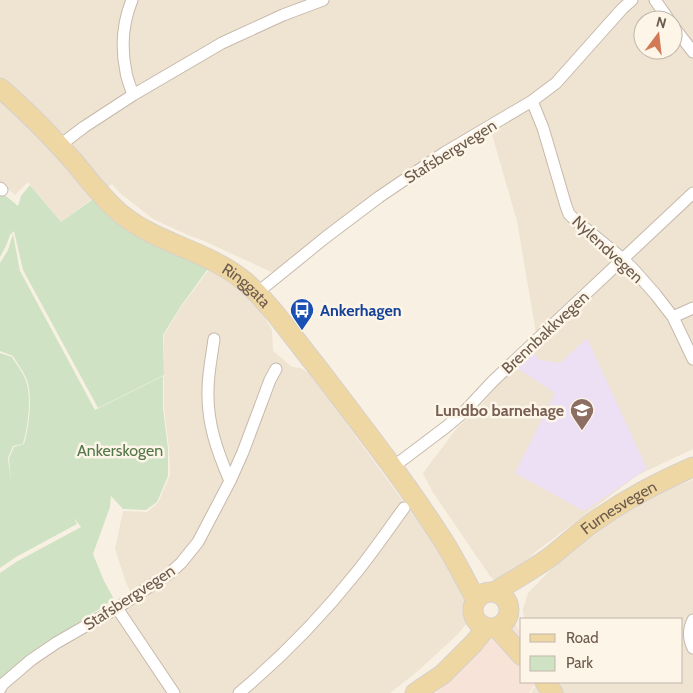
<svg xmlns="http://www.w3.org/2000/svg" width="693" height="693" font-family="Cabin,sans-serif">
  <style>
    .residential { fill: #efe3d2; fill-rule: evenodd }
    .commercial { fill: #f7e3d8 }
    .education { fill: #eee0f4 }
    .green { fill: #cfe3c4 }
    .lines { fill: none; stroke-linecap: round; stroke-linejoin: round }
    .street-casing { stroke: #c7b9ab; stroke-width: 13 }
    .primary-casing { stroke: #d6d1cd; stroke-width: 21 }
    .street { stroke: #fff; stroke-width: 11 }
    .primary { stroke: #efd7a3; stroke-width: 19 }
    .labels { text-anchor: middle; stroke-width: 5; stroke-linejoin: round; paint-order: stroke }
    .street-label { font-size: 16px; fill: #6c5a4c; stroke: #fcf5e8 }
    .transit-label { font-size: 16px; font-weight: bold; fill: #164399; stroke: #fcf5e8; text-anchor: start }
    .education-label { font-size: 16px; font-weight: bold; fill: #785e54; stroke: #fcf5e8; text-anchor: end }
    .park-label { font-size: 16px; fill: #547749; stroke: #fcf5e8 }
  </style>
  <rect width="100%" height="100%" fill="#f8f1e3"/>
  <path class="residential" d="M 0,0 L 693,0 L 693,449 L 638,475 L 534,553 L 509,580 L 496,582 L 490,576 L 432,491 L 423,473 L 457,428 L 476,411 L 496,387 L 538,345 L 517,221 L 488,121 L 278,275 L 202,240 L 188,235 L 153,219 L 121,194 L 112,184 L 61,222 L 28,182 L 15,195 L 0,182 ZM 643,20 L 673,20 L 673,50 L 643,50 Z
    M 211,267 L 236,285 L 250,298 L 261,311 L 272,330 L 273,351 L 292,367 L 301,368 L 311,375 L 475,600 L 471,612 L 471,618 L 458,634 L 418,671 L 390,693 L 2,693 L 52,651 L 110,619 L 135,602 L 125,580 L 115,549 L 123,511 L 147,512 L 158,503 L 170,475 L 169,449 L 164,408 L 164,335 L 182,306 Z
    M 693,480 L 693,693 L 531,693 L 538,682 L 682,682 L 682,619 L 524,619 L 523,609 L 528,593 L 560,560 L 596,530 L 662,491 Z"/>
  <path class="commercial" d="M 515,624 L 522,633 L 522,682 L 537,682 L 529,693 L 436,693 L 485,643 Z"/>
  <path class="education" d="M 587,338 L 647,469 L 584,511 L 515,473 L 555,393 L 515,367 L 532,352 L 540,360 L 560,363 Z"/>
  <path class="green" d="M 30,185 L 61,222 L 96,197 L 210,266 L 181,306 L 163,335 L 164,375 L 98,408 L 23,270 L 14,231 L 10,235 L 6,246 L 0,257 L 0,191 L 18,206 L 21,196 Z
    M 13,234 L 20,271 L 95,410 L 163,376 L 163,408 L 168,449 L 168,476 L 157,502 L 146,510 L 123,509 L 111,496 L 110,507 L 93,554 L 104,581 L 114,599 L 37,651 L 0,681 L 0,573 L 16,562 L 81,527 L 74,518 L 77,524 L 16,557 L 0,568 L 0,353 L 12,357 C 16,364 23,372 26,381 C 32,398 28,426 23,444 L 13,446 L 8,458 L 11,480 L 9,458 L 14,447 L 24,444 C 29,427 33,397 27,380 C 24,372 17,363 13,356 L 0,351 L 0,263 L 8,250 Z"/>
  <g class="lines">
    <g class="street-casing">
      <path id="street" d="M 132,0 C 123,22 121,48 126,72 C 127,80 131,87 133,95
        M 655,0 L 669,20
        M 673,26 L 693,52
        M 532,101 L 543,128 L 566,206 L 569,214 L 575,220 L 623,259 L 634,270 L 656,295 L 673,317 L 693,359
        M 59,146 L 84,127 L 133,95 L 222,43 L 283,15 L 323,0
        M 0,188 L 2,190
        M 257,293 L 326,237 L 379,197 L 444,153 L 532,101 L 556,83 L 622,9 L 632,0
        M 673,317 L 693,308
        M 214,339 C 212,355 208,373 208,390 C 207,423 217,451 230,481
        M 393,467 L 446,427 L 464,412 L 493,381 L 693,193
        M 117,608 L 174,693
        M 693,620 C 688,630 688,638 693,648
        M 0,689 L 3,684 L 31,660 L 56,643 L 117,608 L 170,573 L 181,563 L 198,542 L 230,481 L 243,452 L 270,380 L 276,369
        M 239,693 C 282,657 321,617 356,573 C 373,552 388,530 404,508"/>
    </g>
    <g class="primary-casing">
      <g id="primary">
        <path id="s1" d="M 0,88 C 27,111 52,137 75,163 C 89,180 103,199 120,213 C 157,244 206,250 243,280 C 255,289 264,301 274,312 C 290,332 305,352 321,372 C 362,426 404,480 441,537 C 454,557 465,579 476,600"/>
        <circle cx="491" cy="610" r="18"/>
        <path id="s2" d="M 494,592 C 513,581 532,570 550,557 C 564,546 577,534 592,523 C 623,501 658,482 693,467"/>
        <path d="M 497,628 L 522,656"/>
        <path d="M 545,682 L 553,693"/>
        <path d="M 415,693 L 443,674 L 473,644 L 486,628"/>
      </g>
    </g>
    <use href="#street" class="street"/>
    <use href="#primary" class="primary"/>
  </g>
  <defs>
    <g id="bus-pin" transform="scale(1.25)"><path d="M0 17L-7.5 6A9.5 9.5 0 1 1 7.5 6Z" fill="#1a4fb4" stroke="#fcf5e8"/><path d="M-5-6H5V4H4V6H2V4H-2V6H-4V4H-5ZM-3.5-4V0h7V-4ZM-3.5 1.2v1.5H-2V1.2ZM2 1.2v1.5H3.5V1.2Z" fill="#fff"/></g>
    <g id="school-pin" transform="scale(1.25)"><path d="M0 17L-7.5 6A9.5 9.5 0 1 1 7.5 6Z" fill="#8d6e63" stroke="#fcf5e8"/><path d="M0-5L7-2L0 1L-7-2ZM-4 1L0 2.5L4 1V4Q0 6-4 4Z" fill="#fff"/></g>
  </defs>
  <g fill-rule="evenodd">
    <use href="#bus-pin" x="302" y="310"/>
    <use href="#school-pin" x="582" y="410"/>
  </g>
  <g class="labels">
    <g class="street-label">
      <text transform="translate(450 151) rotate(-32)" y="6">Stafsbergvegen</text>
      <text transform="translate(608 249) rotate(43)" y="6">Nylendvegen</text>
      <text dy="6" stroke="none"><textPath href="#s1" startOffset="320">Ringgata</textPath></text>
      <text transform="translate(545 332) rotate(-43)" y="6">Brennbakkvegen</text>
      <text dy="6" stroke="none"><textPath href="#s2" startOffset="151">Furnesvegen</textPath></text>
      <text transform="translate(129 597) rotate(-33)" y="6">Stafsbergvegen</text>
    </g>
    <g class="transit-label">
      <text x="320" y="316">Ankerhagen</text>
    </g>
    <g class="education-label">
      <text x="564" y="416">Lundbo barnehage</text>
    </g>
    <g class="park-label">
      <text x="120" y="456">Ankerskogen</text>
    </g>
  </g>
  <rect x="520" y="618" width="162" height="65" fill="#fcf5e8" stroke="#c2b7aa"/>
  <rect x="530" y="634" width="25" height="8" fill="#efd7a3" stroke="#c2b7aa"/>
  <text x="566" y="643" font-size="15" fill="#6c5a4c">Road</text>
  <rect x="530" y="656" width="25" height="15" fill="#cfe3c4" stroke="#c2b7aa"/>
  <text x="566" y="668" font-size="15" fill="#6c5a4c">Park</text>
  <g transform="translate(658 35) rotate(15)"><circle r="24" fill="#fcf5e8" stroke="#c2b7aa"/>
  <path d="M0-4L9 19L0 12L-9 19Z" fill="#d27a58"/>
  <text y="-8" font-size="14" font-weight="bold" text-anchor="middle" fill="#6c5a4c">N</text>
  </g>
</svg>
